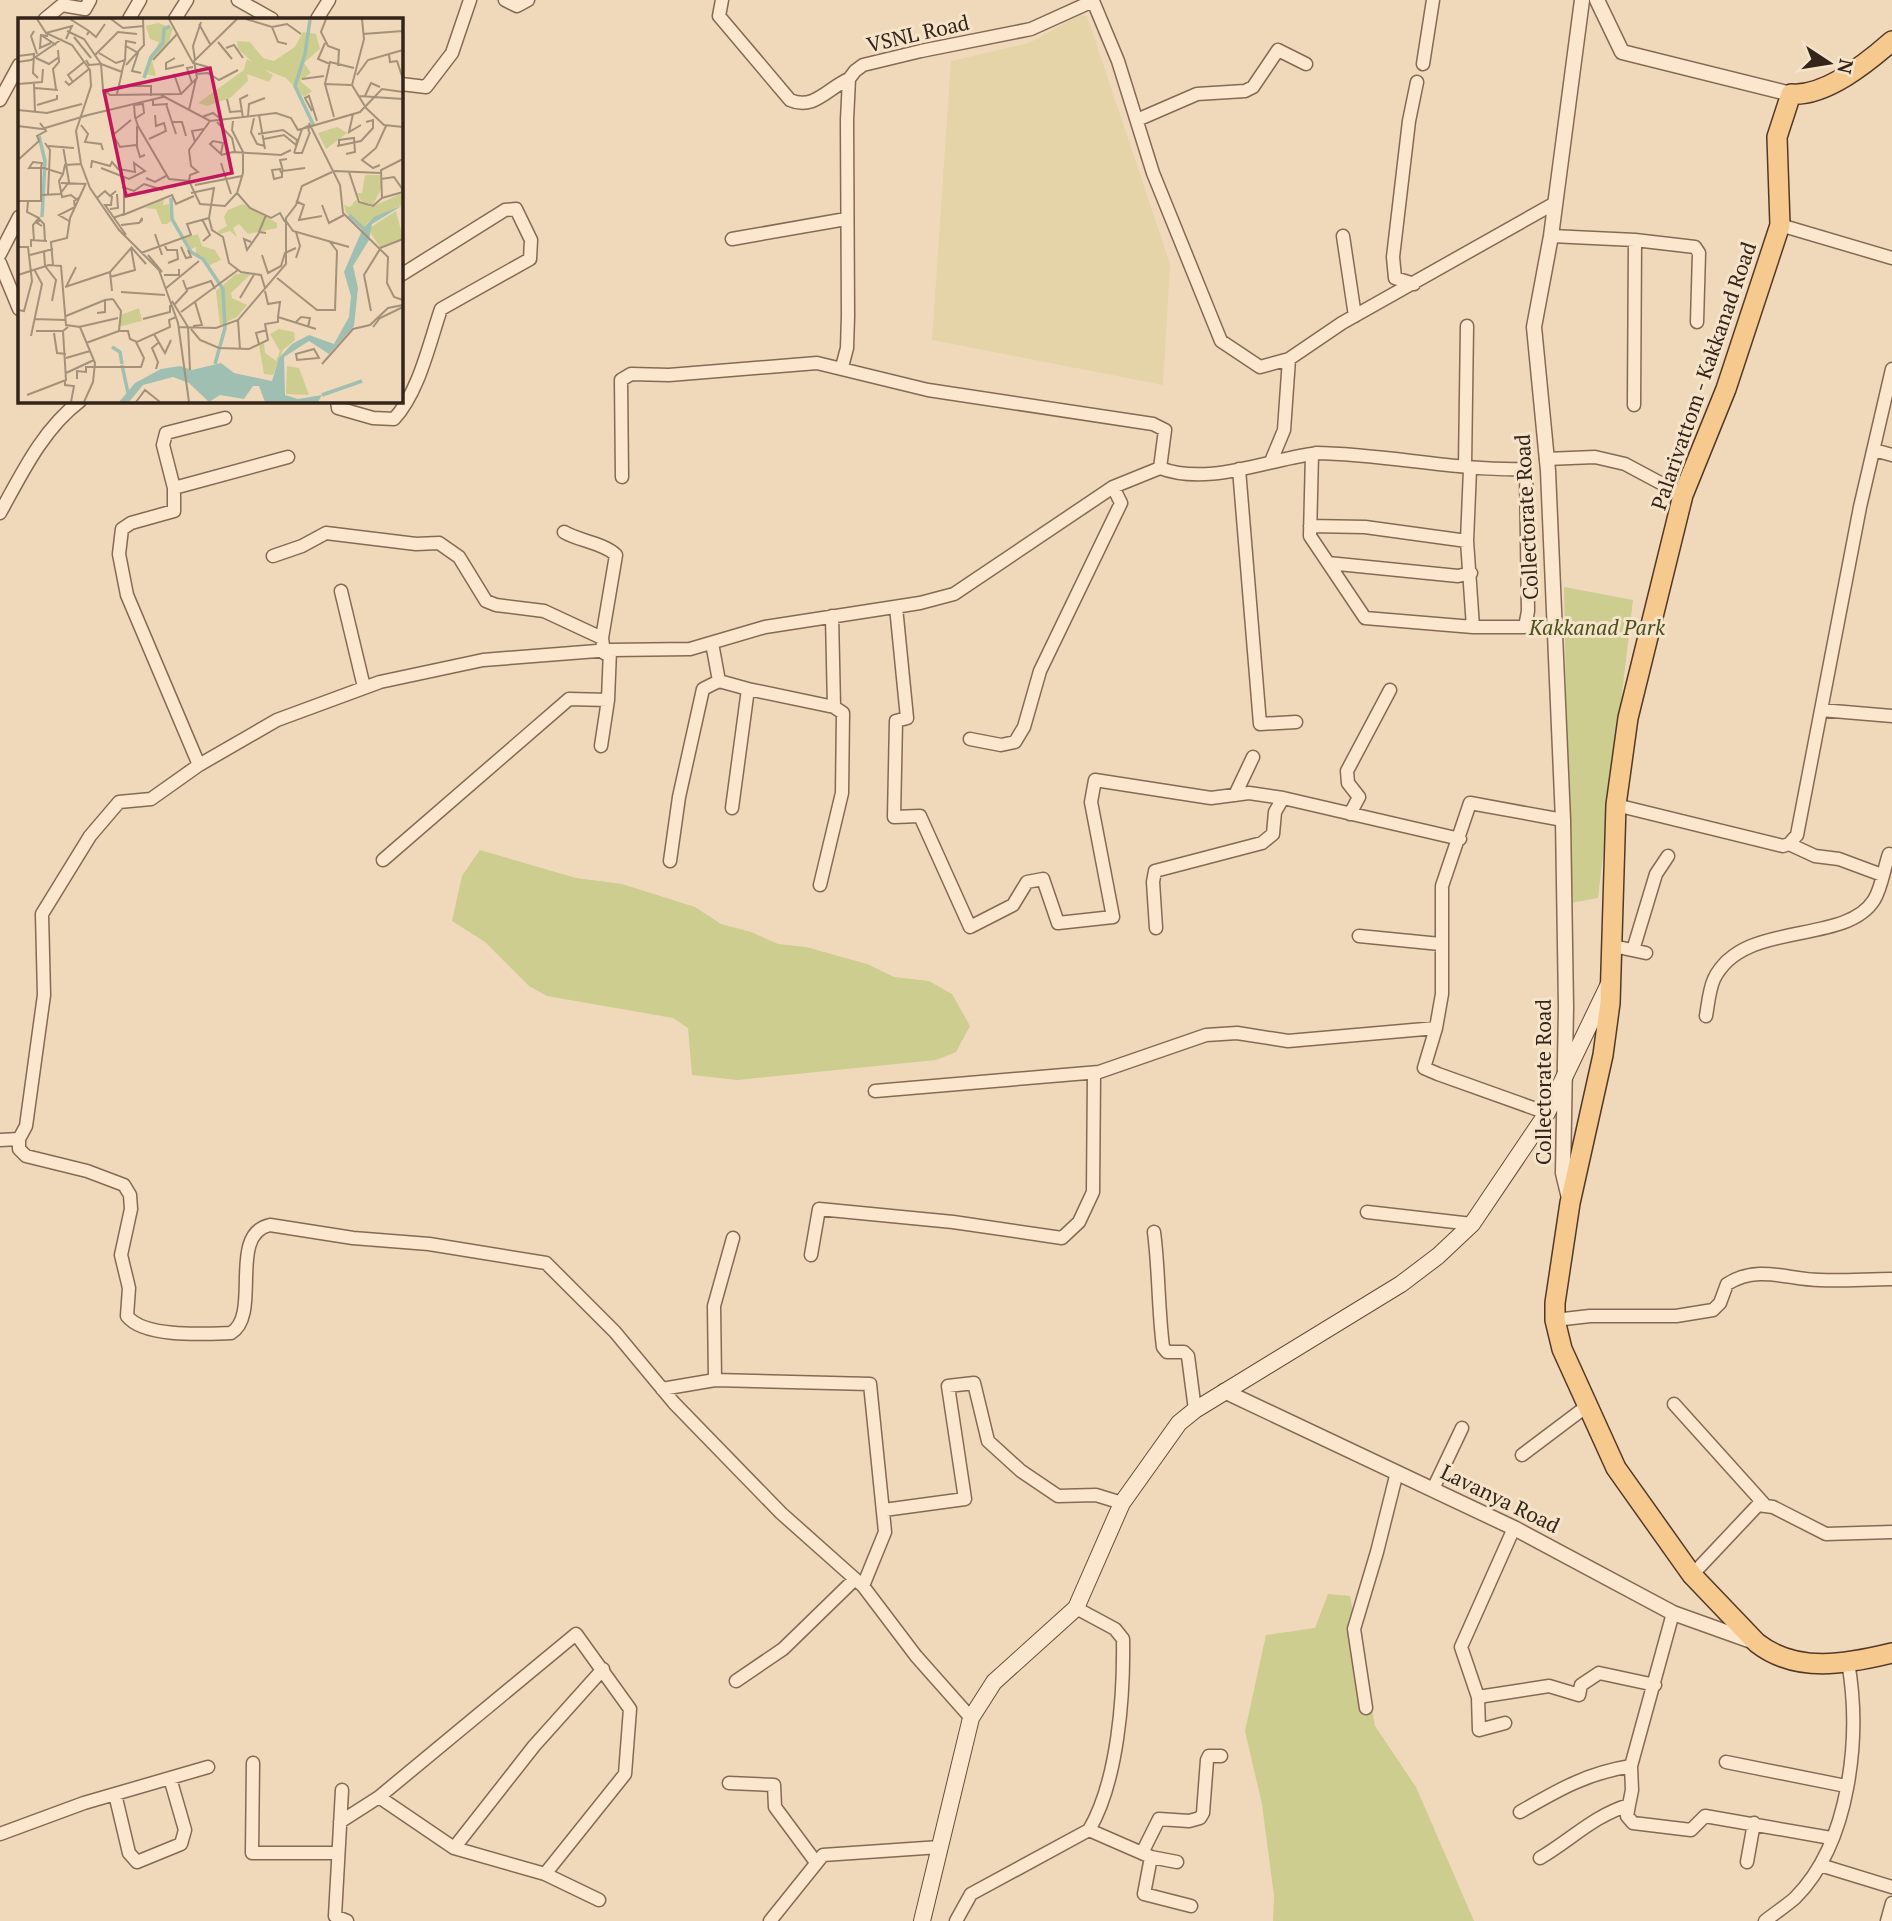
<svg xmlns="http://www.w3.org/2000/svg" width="1892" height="1921" font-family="'PT Serif',serif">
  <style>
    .farmland { fill: #e5d4a7 }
    .green { fill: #cccd8e }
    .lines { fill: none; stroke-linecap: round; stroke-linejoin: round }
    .minor-casing { stroke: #866954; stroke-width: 15 }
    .tertiary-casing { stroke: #866954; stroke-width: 17 }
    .secondary-casing { stroke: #674a38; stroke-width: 18 }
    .primary-casing { stroke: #533829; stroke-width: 22 }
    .minor { stroke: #fae7cd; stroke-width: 12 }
    .tertiary { stroke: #fae7cd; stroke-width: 14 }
    .secondary { stroke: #fae7cd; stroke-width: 16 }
    .primary { stroke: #f6ca8e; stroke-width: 19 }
    .labels { text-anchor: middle; stroke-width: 6; stroke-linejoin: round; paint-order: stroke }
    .street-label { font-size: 21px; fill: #34241a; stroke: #f6e4ca }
    .park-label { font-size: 21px; font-style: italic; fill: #4a511f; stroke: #f6e4ca }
    .inset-river { fill: none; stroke: #9fbfb2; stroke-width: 3.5 }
    .inset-road { fill: none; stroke: #a4917a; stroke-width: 2 }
    .view { fill: #c2185b; fill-opacity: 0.15; stroke: #c2185b; stroke-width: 3.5 }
    .inset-edge { fill: none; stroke: #34241a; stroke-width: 3.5 }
  </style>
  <rect width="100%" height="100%" fill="#efd9ba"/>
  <path class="farmland" d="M 1080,15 L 1087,16 L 1170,264 L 1163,385 L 932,340 L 951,61 L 1029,43 Z"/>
  <path class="green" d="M 1564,587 L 1633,600 L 1598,898 L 1570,903 Z
    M 480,850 L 576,878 L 622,884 L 695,907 L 721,924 L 751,932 L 778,944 L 806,947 L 867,964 L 894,977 L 929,981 L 952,994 L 970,1026 L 956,1052 L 936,1060 L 738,1080 L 692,1075 L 688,1028 L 673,1018 L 547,996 L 529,986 L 485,942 L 452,921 L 462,876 Z
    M 1328,1594 L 1350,1596 L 1375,1726 L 1416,1787 L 1474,1921 L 1273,1921 L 1274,1896 L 1262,1804 L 1245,1731 L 1266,1635 L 1315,1628 Z"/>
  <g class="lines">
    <g class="minor-casing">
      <path id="minor" d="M 238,0 L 272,19
        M 505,0 L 517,6 L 528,0
        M 722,0 L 719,16 L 790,100 C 814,111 829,87 849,79
        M 45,19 L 62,5 L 85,9 L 90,0
        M 129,19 L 140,0
        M 175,19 L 187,0
        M 317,19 L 329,0
        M 1423,64 L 1433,0
        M 401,84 L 426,87 L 452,53 L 470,0
        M 0,100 L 19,65
        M 1137,120 L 1197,94 L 1245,91 L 1253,87 L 1278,50 L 1306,64
        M 1780,225 L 1892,258
        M 1343,236 L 1355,316
        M 1551,236 L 1635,240 L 1634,405
        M 732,239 L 846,219
        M 1635,240 L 1695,247 L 1699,253 L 1697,322
        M 0,254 L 19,217
        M 0,263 L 19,309
        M 1414,284 L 1395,278 L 1393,257 L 1409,121 L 1417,82
        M 842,367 L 847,348 L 848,316 L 847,120 L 849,79 L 855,71 L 863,65 L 921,51 L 1031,29 L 1093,1 L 1118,61 L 1153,173 L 1221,341 L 1260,367 L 1289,359
        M 337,401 L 338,408 L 373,418 L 394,419 C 419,392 429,344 441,309 L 530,259 L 531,240 L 516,209 L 505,210 L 401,275
        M 1874,450 L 1892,455
        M 1272,459 L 1284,430 L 1289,359 L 1342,323 L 1555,203
        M 1546,459 L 1595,457 L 1625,464 L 1683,495
        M 1465,466 L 1467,326
        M 1239,469 L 1260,724 L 1296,722
        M 1470,469 L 1467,541 L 1473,627
        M 622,477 L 621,380 L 631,374 L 669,375 L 817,363 L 928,390 L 1153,424 L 1165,430 L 1160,468
        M 174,488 L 288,457
        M 0,513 C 22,473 43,429 80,401
        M 1310,526 L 1365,527 L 1467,541
        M 564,532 C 579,541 604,543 616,555 L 602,638
        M 273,556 L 302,546 L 326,533 L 416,544 L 439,543 L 459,557 L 486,601 L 496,605 L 544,611 L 602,638 L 604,653
        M 1328,563 L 1458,576 L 1471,573
        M 341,591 L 364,687
        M 896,607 L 907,718 L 896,721 L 894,817 L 920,816 L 970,927 L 1013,905 L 1027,882 L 1043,879 L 1058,923 L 1113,917 L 1091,802 L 1095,780 L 1211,798 L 1249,793 L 1283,798
        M 712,643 L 719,681 L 748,689 L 732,808
        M 748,689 L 834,707
        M 1821,710 L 1892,716
        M 970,739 L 1001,745 L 1015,742 L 1024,727 L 1040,671 L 1121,503 L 1113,487
        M 601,746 L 608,700 L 610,650
        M 199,765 L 127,595 L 119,554 L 122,529 L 131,523 L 174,511 L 174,488 L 163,445 L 166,433 L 225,418
        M 1235,795 L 1253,757
        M 1616,805 L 1783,846 L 1789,844 L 1797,835 L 1860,507 L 1892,369
        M 1350,814 L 1359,797 L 1348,783 L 1347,771 L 1390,690
        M 1789,844 L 1815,856 L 1839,859 L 1882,875
        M 383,860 L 569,699 L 608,700
        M 670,861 L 679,797 L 703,689 L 719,681
        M 820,885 L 842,793 L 843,713 L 834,707 L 832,616
        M 1156,928 L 1153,882 L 1155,871 L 1262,843 L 1273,834 L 1275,812 L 1283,798 L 1460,839
        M 1359,936 L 1440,944
        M 1613,946 L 1646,953
        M 1633,950 L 1656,874 L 1668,856
        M 1706,1016 C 1708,1005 1709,990 1714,979 C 1743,919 1845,946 1874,900 C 1882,887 1884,868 1889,854
        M 875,1091 L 1099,1072 L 1206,1035 L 1237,1033 L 1288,1041 L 1436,1028
        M 1547,1113 L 1438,1074 L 1424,1068 L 1436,1028 L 1442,994 L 1442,886 L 1470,803 L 1563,820
        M 19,1139 L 19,1149 L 26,1156 L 87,1171 L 124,1185 L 130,1195 L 131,1209 L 121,1255 L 129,1288 L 127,1316 C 144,1338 205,1334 231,1333 C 262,1315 227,1234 270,1225 L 353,1238 L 429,1244 L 546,1263 L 615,1332 L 674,1403 L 781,1513 L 863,1586 L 916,1656 L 971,1718
        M 0,1140 L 19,1139 L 26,1126 L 44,995 L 42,914 L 90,836 L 119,802 L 151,799 L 199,765 L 277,720 L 380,682 L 483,660 L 610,650 L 690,649 L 765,627 L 920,603 L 954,594 L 1113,487 L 1160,468 C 1207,486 1263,461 1312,454 L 1316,453 C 1387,454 1456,471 1526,469 L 1528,611 L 1525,627 L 1473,627 L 1365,618 L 1310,536 L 1312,454
        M 1367,1212 L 1472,1224
        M 1154,1232 C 1159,1270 1158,1308 1163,1347 L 1167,1352 L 1184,1352 L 1188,1356 L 1195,1410
        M 811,1255 L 819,1209 L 953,1222 L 1062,1238 L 1079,1222 L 1093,1192 L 1094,1073
        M 1555,1320 L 1590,1316 L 1676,1316 L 1713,1310 L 1720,1303 L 1727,1284 C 1759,1264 1788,1280 1820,1280 C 1844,1281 1868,1279 1892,1279
        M 715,1380 L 714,1306 L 733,1238
        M 662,1389 L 715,1380 L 870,1384 L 885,1532 L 863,1586
        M 1674,1404 L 1764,1504
        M 1522,1455 L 1587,1406
        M 1433,1489 L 1462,1428
        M 884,1510 L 965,1499 L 948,1386 L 974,1383 L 988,1441 L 1021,1471 L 1058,1496 L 1096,1495 L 1122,1503
        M 1514,1528 L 1461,1647 L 1478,1697 L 1549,1686 L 1579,1695 L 1581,1685 L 1599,1673 L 1655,1685
        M 1692,1575 L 1758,1505 L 1773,1507 L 1826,1534 L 1892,1532
        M 736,1681 L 783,1649 L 855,1579
        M 1478,1697 L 1479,1730 L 1505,1723
        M 1366,1708 L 1354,1629 L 1377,1552 L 1397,1472
        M 1726,1762 L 1846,1786
        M 253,1763 L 252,1853 L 338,1853
        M 729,1783 L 774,1785 L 775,1807 L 815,1861
        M 342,1790 L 335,1916 L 347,1921
        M 115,1794 L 129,1853 L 137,1862 L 181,1844 L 185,1830 L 170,1778
        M 1629,1805 L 1627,1816 L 1633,1823 L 1691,1830 L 1705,1816 L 1831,1838
        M 1520,1812 C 1558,1790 1587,1773 1631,1766 L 1673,1613
        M 340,1822 L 379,1797 L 576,1634 L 630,1709 L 625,1774 L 545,1874 L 454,1848 L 379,1797
        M 1089,1830 L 1151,1857 L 1144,1894 L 1191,1906
        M 0,1834 L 84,1803 L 208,1767
        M 454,1848 L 534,1746 L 603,1669
        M 1142,1853 L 1159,1819 L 1189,1821 L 1200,1818 L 1203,1813 L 1207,1760 L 1209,1756 L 1221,1756
        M 1151,1857 L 1177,1862
        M 1540,1858 C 1571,1840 1593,1816 1629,1805 L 1632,1790 L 1631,1766
        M 1747,1862 L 1754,1823
        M 1820,1865 L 1892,1887
        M 545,1874 L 599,1900
        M 770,1921 L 823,1855 L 940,1847
        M 956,1921 L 971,1894 L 1089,1830 C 1118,1781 1124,1696 1123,1639 L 1115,1629 L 1076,1608
        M 1765,1921 C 1775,1913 1786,1906 1795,1898 C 1851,1842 1861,1735 1848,1662
        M 1887,1921 L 1892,1903"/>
    </g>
    <g class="tertiary-casing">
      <path id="tertiary" d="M 1597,0 L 1622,52 L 1791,94
        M 1569,1198 L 1563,1173 L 1566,1007 L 1563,820 L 1548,471 L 1534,327 L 1551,236 L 1582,0
        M 1224,1391 L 1514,1528 L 1673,1613 L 1754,1642"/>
    </g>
    <g class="secondary-casing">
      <path id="secondary" d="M 922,1921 L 971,1718 L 994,1682 L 1076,1608 L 1122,1503 L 1179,1423 L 1195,1410 L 1401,1284 L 1438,1256 L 1472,1224 L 1547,1113 L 1608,986"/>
    </g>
    <g class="primary-casing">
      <path id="primary" d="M 1892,41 C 1867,63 1825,97 1791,94 L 1777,137 L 1780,225 L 1726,389 L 1683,495 L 1628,718 L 1616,805 L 1610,1003 L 1603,1055 L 1570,1203 L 1555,1303 L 1555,1320 L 1562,1349 L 1616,1468 L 1692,1575 L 1757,1643 C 1797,1674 1847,1664 1892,1653"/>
    </g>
    <use href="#minor" class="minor"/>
    <use href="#tertiary" class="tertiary"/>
    <use href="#secondary" class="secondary"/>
    <use href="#primary" class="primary"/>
  </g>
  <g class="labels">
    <g class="street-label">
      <text transform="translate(918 34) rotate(-13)" y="7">VSNL Road</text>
      <text transform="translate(1704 376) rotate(-71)" y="7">Palarivattom - Kakkanad Road</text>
      <text transform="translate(1527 517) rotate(-93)" y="7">Collectorate Road</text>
      <text transform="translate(1544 1082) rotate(-90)" y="7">Collectorate Road</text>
      <text transform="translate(1500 1499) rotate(26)" y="7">Lavanya Road</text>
    </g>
    <g class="park-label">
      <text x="1597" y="635">Kakkanad Park</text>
    </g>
  </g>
  <g transform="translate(18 18)">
    <rect width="385" height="385" fill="#efd9ba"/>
    <path d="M 140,5 L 155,10 L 151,23 L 134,42 L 138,58 L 125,56 L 141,24 L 132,21 L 128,8 ZM 285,14 L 298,16 L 302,31 L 286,45 L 293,55 L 282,63 L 294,73 L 286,79 L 268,60 L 240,49 L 220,31 L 219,23 L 232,24 L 245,40 L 256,43 L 277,29 ZM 229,41 L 255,57 L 251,64 L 229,56 L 230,63 L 212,80 L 189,88 L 180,85 L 226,52 ZM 319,109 L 329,115 L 308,131 L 300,115 ZM 347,157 L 362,157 L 363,171 L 355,187 L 343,183 L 339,175 L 344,175 ZM 385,175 L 385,186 L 351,203 L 345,210 L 328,195 L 326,187 L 332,189 L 338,182 L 353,189 ZM 146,180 L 145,187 L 151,186 L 153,203 L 149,206 L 144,206 L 138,191 L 127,190 ZM 225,186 L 259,205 L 259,210 L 230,216 L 221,206 L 215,210 L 219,219 L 212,213 L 202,216 L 200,213 L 209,208 L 206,199 L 210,192 ZM 378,193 L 385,220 L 362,229 L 350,211 ZM 180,216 L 184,228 L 197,232 L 203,242 L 190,248 L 178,236 L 178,229 L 173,231 L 167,220 ZM 234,255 L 213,275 L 214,280 L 229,287 L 219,299 L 202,307 L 198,273 L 218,256 ZM 121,290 L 124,303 L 100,309 L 103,297 ZM 261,311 L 276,314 L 277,322 L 265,332 L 255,357 L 246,356 L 241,327 L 246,325 L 247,335 L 258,343 L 262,333 L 252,316 ZM 269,348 L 281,350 L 291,377 L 268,376 Z" fill="#cccd8e"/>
    <path d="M 385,187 L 354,206 L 351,222 L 335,248 L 340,270 L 336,308 L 311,336 L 291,323 L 266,339 L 267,377 L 280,381 L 304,377 L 300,384 L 247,384 L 241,368 L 235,368 L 226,381 L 202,377 L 191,384 L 171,365 L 155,359 L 125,367 L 111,384 L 101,384 L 117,365 L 143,351 L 162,348 L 174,352 L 203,345 L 216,355 L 254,363 L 261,340 L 274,326 L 291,317 L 316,326 L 331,299 L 333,278 L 326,254 L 345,210 L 356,199 Z" fill="#9fbfb2"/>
    <path class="inset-river" d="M 287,36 L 277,68 L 296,108M 287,36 L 292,2M 126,60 L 133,39 L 145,25 L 146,11 L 152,8M 21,118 L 27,143 L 24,199M 153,180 L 154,201 L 173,234 L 185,241 L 205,271 L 207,310 L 197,346M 331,197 L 347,212M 94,329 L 102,334 L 104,346M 104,347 L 110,375M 304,377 L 344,363M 107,384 L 121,366 L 159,351"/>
    <path class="inset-road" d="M 19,1 L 28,15 L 54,27 L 72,52 L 73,68 L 58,113 L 63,146 L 72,170 L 101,212 L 141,252 L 160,305 L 171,384M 52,1 L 71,13 L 69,17M 93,1 L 105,10 L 126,8M 151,1 L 175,45 L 190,49M 228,1 L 254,9 L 269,6 L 283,16M 308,1 L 303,14 L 310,28 L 321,32 L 320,48M 344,1 L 346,21 L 334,67 L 348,90M 181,6 L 192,26M 254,9 L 260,24 L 269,26M 16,13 L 13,18 L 19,36M 49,13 L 66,21 L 83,46 L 104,54 L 99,76M 71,13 L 78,19 L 87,6M 28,15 L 54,8 L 48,21M 23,16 L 22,30 L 33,25M 345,16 L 385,13M 30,18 L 23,17 L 38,27M 56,19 L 73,40M 200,24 L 214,41M 307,25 L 300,41 L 312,46M 108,28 L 120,35 L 114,53 L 123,55M 208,30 L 216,27 L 225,40M 81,35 L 98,45 L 107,42 L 104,53M 77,37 L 100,14 L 119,16M 371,37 L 372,44 L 379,43 L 385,61M 0,38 L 16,36 L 15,55 L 20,60M 18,40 L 31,46 L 41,39M 157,40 L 148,45 L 148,51 L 166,47M 68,42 L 71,47 L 83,46 L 85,71 L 92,77 L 163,76 L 179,60 L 176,43 L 219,1M 107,42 L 108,23 L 118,25M 135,42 L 160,15M 177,42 L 175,28 L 183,4M 0,44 L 13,42 L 44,21M 108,47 L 126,27 L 125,1M 156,56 L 163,76M 178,56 L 190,55 L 201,62 L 220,52M 339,57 L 350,42 L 385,32M 284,61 L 306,58M 47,63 L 51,67 L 71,51M 55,64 L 50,57 L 66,44M 174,65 L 169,50 L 175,49M 0,66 L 24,64 L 25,51M 16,66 L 17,94M 307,66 L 312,44 L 336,50M 100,68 L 133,68 L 133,78M 17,70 L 40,72M 38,71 L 35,51 L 41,44 L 40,32M 143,77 L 192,103 L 258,95 L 273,100 L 280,112 L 342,94 L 364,71 L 385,74M 341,78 L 385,81M 347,78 L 353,65 L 362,69M 135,81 L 135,87 L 150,86M 209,81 L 212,94 L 224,93M 148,86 L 158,116M 19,87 L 39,81 L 39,77M 348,90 L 366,107 L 385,109M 0,92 L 29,95 L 64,86M 171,92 L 178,61M 294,93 L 287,80 L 291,78 L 299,103M 335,96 L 331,114 L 343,107M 70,97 L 145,79M 241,97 L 247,131M 230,98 L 231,86 L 247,80M 184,99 L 195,95 L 204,102M 316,99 L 307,66 L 333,67M 118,100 L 126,95 L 125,86 L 116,87 L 117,99 L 120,108 L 151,161 L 171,163 L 182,186 L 207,188 L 219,175 L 225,155 L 225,134 L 214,112 L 215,103M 225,100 L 222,81 L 230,77M 236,100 L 233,114 L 239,126 L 247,128M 113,102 L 95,117 L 102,129 L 118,127M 154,104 L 164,104 L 168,118M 199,104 L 214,120 L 217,134M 291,105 L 322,167 L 325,195 L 370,239 L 369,265 L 376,279 L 385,282M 63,107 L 70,116 L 67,124 L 83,126 L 85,132M 0,108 L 24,111 L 70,97M 119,108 L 119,129 L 122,139 L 127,137M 240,116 L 265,112 L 279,122 L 278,128M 131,121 L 148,113 L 146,105 L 138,108 L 137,97M 246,121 L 266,117 L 278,127M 177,124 L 174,113 L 186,111M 27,125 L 32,132 L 30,176M 30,128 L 56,130M 319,128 L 343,123 L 355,110 L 355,102 L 348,104M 321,128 L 321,122 L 336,120 L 337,134 L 328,136M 203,135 L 205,125 L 195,123 L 192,126 L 204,137M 276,135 L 284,111 L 290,108 L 291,114M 276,135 L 284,135 L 292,114M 203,137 L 215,134 L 263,137 L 273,132M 269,141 L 262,142 L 265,153 L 287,150M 0,142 L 21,123 L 19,118 L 28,113 L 22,105M 203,145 L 213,176M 362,147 L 355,150 L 344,142 L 358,130 L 368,108M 73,150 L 74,143 L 92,148 L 94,144 L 101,152M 83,150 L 111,161 L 127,153 L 116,145 L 117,154 L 101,151M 316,153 L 363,155M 331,154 L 341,184 L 355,188 L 364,180 L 385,174M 263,155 L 262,151 L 254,152 L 256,161 L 264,159 L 264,153M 45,156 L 41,163 L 44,179 L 53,177 L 58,181M 128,160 L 137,164 L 148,158M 363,161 L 376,159 L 385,172M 171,163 L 172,157 L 180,154 L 173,148 L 171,132 L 192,103M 43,165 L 68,166M 177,167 L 224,158M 104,169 L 116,173 L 126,166 L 145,172M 173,175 L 196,170 L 191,200M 219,175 L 232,190 L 253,200 L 262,195 L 267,204M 24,177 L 42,176 L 51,164 L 45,128M 94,178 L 93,187 L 87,187 L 108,217M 79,180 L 87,173 L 92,178 L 98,173M 364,181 L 363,152 L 385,141M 0,183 L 23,183 L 23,150 L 24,145 L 15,144 L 11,150 L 26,150 L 45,156 L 47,147 L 63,146M 278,183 L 286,187 L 281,202 L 304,198M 10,184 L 9,194 L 21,200 L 15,207 L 16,223M 304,187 L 311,205 L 326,197M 92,191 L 100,190 L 99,176M 105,197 L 154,177 L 158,186 L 176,178M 248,197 L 241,214 L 248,215M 95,200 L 106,196 L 106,160M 184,201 L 192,217 L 185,223M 51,203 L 41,197 L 57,189 L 56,183 L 62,179M 268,203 L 275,213 L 331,229M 103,207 L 120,205 L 121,205 L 124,202 L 124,200 L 122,204M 24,208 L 19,205 L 22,202 L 26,206 L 27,223M 137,216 L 144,237M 233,224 L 226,221 L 229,232 L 241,215M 146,226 L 149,232 L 159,232 L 160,241 L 150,245M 13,229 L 13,222 L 29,223M 113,229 L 128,246M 163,229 L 168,240 L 173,239 L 170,232M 362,230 L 385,221M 26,233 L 27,248 L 38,262 L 34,283M 123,235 L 173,217 L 169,206 L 191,200 L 194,212 L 205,219 L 211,245 L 223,254 L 243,257 L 247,270M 12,237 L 35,231M 130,237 L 144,254M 244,237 L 250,255 L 263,248 L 267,235 L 278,230M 278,240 L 282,228 L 278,214M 35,247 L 33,224 L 49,220 L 52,200 L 68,165M 0,257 L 31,247 L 43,248 L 48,307 L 62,309 L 77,345 L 75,364 L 66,384M 146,257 L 161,257 L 161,251M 92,259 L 117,252 L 113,230M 259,260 L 299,292 L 317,292 L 319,233 L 312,224M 47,269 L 92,254M 48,269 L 58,249M 147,271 L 181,243M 169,271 L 193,263 L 197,271M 94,273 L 92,254 L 114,229M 247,273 L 250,286 L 262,284 L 260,299 L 298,311M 103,274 L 147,277M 222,280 L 237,255M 154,283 L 170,309 L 172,352M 157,286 L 169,273 L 165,262M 0,292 L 6,293 L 14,263 L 10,229 L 1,229M 353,293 L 346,257 L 362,231M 163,294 L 220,252M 79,295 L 87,294 L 87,282 L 95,281M 48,298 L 87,282M 16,301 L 47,302M 125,301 L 152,294 L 152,287M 220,302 L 222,331M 278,304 L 283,299 L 292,300 L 290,309M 175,308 L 184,307 L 177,284M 61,309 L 100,300M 160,309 L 198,310 L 220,302 L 268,246 L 268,200 L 278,187 L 284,168 L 314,154M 355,309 L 362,300 L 385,289M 173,311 L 182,322 L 201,330 L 231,331 L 250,322 L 247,306 L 260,304 L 260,299M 18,313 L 45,313M 101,313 L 110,313 L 112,321 L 119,324 L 152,309 L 151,302 L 158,299M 36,315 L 39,335 L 48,336M 136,316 L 147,335 L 153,322M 13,318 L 24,266 L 16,251M 68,325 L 101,313 L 103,293 L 95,281M 241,326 L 238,315 L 249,312M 296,331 L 301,340 L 279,342 L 278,336 ZM 48,340 L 72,333M 304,346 L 335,311 L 352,307 L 370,290 L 385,287M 138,351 L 140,344 L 134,330 L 140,325M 48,355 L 76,342M 59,361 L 59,353 L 68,354 L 68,349 L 123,349 L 126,340 L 118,324M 47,362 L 47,367 L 56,368 L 53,384M 9,377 L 48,362 L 45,313 L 50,309M 118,384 L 127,372 L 142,384"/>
    <path class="view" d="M 192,50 L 214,155 L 108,178 L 86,73 Z"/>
    <rect width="385" height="385" class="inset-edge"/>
  </g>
  <g transform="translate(1829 63) rotate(102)" stroke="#f6e4ca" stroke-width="5" paint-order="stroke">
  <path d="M0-5L12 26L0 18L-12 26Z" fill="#34241a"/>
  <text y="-10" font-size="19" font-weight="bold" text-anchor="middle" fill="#34241a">N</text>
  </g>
</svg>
